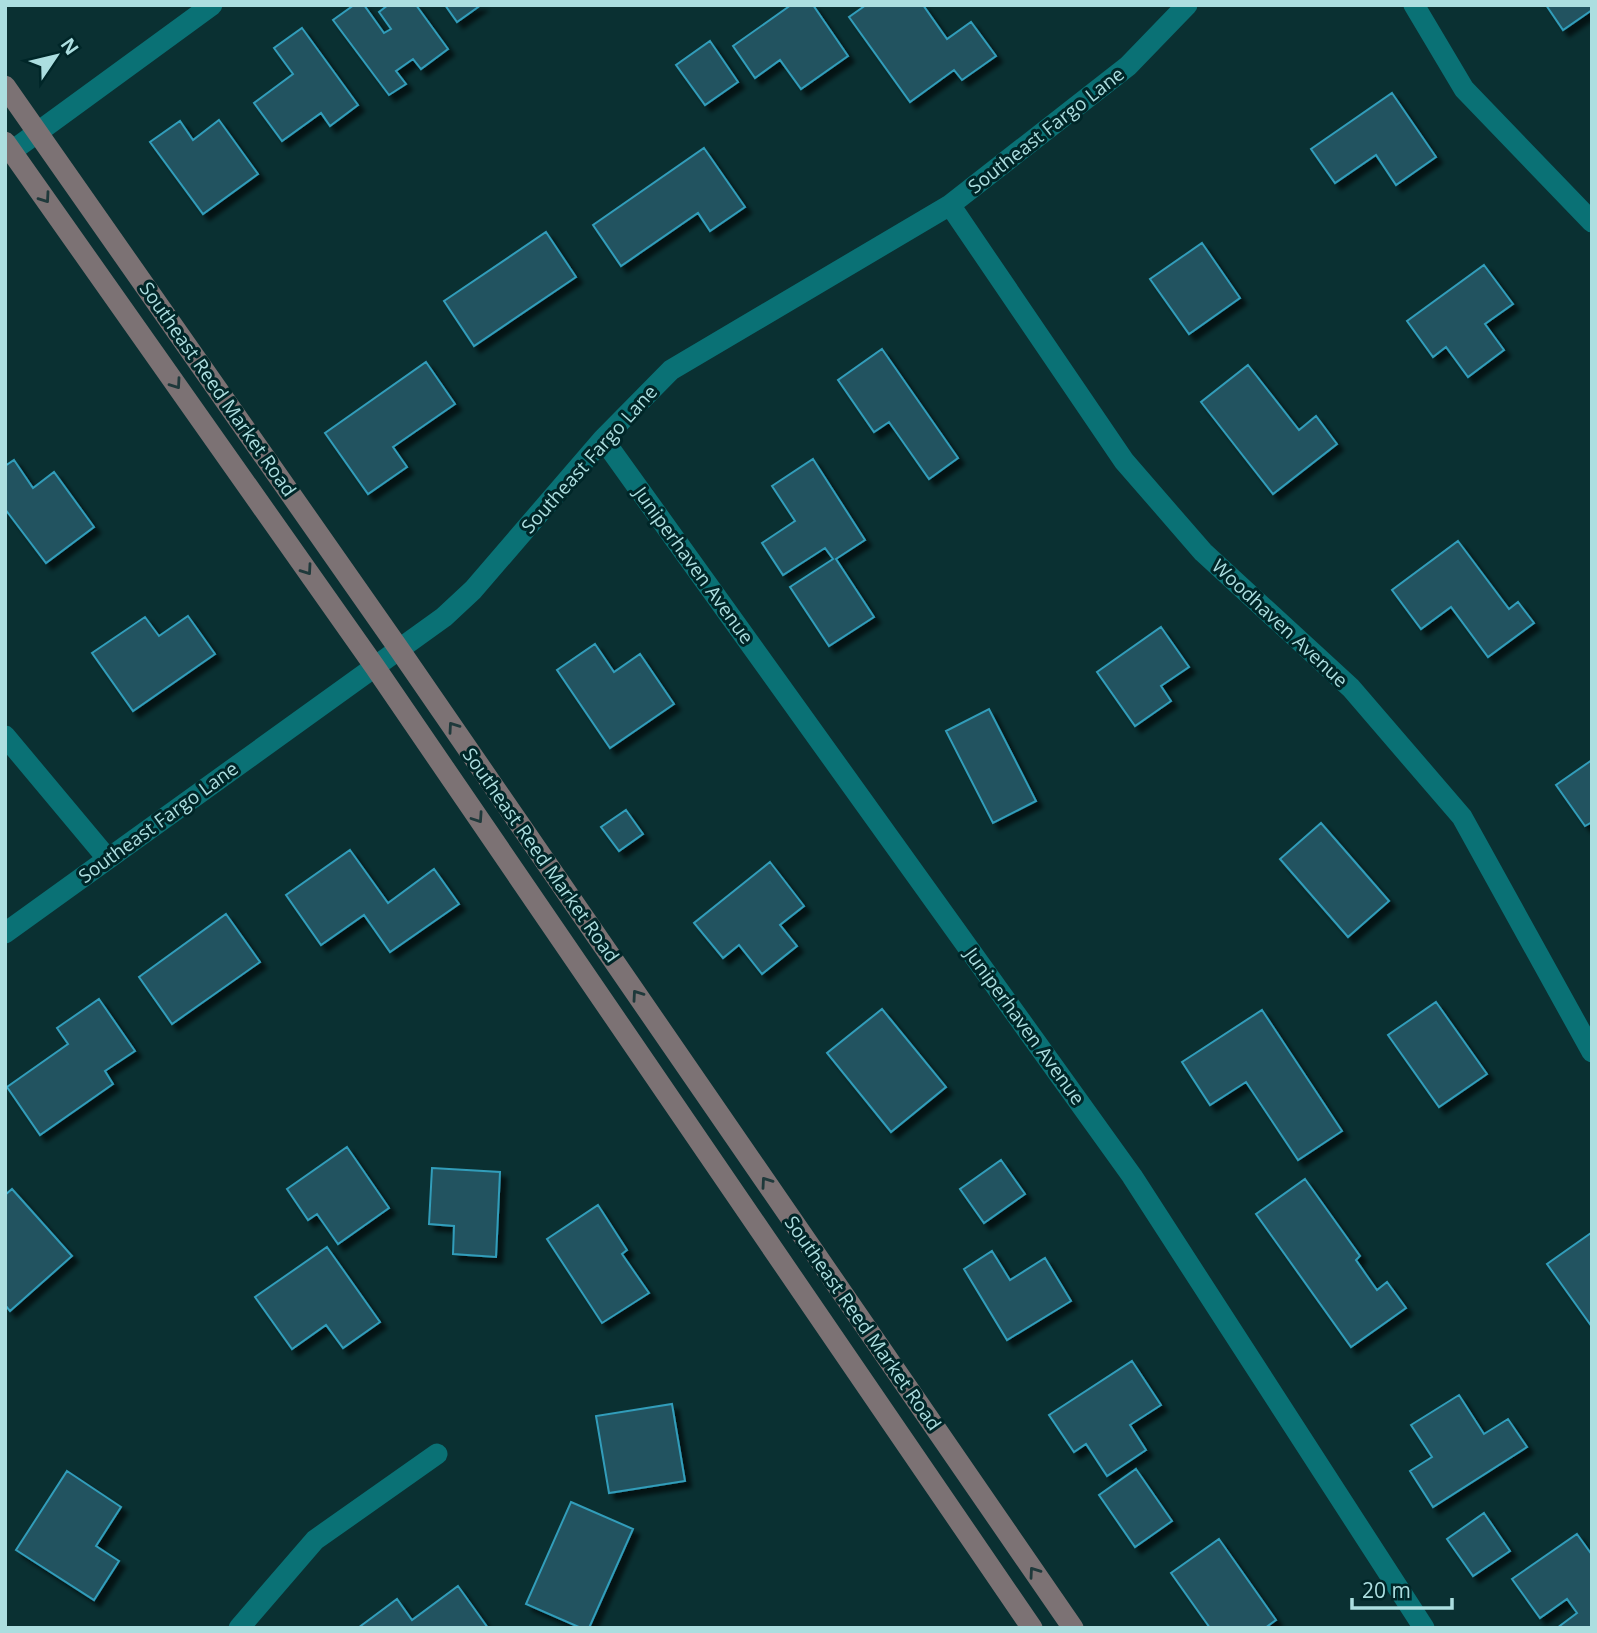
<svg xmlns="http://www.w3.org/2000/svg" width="1597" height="1633" font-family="'Open Sans',sans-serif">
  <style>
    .building { fill: #215361; stroke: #329dba; stroke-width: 2; filter: url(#shadow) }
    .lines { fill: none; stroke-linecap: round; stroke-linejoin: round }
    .street { stroke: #0a7175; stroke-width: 21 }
    .primary { stroke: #7c7274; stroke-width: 21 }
    .oneway { stroke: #1f393b }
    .labels { text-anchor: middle; stroke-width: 6; stroke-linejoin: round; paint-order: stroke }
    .street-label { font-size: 19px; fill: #acdee0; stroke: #002628 }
  </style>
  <defs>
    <filter id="shadow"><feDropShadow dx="6" dy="6" stdDeviation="2" flood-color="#0009"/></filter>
  </defs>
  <rect width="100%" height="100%" fill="#0a3032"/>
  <path class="building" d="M 354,5 L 364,5 L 384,33 L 391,29 L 379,12 L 388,5 L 416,5 L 448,49 L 421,69 L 413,59 L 396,71 L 406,84 L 389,95 L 333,20 Z
    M 445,5 L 481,5 L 457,22 Z
    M 791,5 L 813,5 L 848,56 L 801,89 L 780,60 L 755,78 L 733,46 Z
    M 866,5 L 923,5 L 947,39 L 971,22 L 996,56 L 962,80 L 954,70 L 910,102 L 849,17 Z
    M 1546,5 L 1592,5 L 1592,10 L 1563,30 Z
    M 302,28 L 358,105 L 330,126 L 321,113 L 282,141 L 254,103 L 293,74 L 274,48 Z
    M 710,41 L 738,82 L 705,105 L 676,65 Z
    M 1392,93 L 1436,157 L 1396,185 L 1376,155 L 1335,183 L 1311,149 Z
    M 219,120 L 258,174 L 203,214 L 150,142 L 180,121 L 193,140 Z
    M 704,148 L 745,207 L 710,231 L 698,213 L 621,266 L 593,225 Z
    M 546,232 L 576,277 L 474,346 L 444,301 Z
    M 1202,243 L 1240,298 L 1189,334 L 1150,279 Z
    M 1484,265 L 1513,304 L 1485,324 L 1504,350 L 1468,377 L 1446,347 L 1433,357 L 1407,321 Z
    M 882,349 L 958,458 L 929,479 L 889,422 L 874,432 L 838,380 Z
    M 426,362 L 455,404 L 393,447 L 407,467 L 368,494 L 325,433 Z
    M 1248,365 L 1299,430 L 1316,416 L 1337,444 L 1273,494 L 1201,402 Z
    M 813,459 L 865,540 L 836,559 L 874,617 L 829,646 L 790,587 L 833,559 L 825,548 L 783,575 L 762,543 L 795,521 L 772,486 Z
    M 14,460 L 33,488 L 54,472 L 94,527 L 46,563 L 5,509 L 5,466 Z
    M 1458,541 L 1509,609 L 1518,602 L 1534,623 L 1488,657 L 1451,607 L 1421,629 L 1392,590 Z
    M 188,616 L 215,654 L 133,711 L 92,653 L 145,617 L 159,636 Z
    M 1161,627 L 1189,667 L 1161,686 L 1171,701 L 1135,726 L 1097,672 Z
    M 595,644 L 614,672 L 640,654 L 674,704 L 610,748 L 557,670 Z
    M 989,709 L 1036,801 L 993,823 L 946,731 Z
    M 1592,760 L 1592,822 L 1585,826 L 1556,785 Z
    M 626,810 L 643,834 L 619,851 L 601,827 Z
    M 1321,823 L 1389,901 L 1348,937 L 1280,859 Z
    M 350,850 L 388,903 L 434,869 L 459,904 L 390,952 L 364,915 L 321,945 L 286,895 Z
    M 770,862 L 804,906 L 780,925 L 797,946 L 762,974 L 739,945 L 723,958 L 694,923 Z
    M 226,914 L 260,962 L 172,1024 L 139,977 Z
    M 99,999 L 135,1051 L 105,1071 L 113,1084 L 40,1135 L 7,1087 L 68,1044 L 57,1028 Z
    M 1436,1002 L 1487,1074 L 1439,1107 L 1388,1035 Z
    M 882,1009 L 946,1087 L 891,1132 L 827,1053 Z
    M 1262,1010 L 1342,1131 L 1298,1160 L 1246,1082 L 1210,1105 L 1182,1062 Z
    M 347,1147 L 389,1208 L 338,1244 L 317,1214 L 308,1220 L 287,1189 Z
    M 1001,1160 L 1025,1194 L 984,1223 L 960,1189 Z
    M 432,1168 L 500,1172 L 496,1257 L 453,1254 L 454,1226 L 429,1224 Z
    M 1305,1179 L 1360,1256 L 1356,1260 L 1377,1290 L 1387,1282 L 1406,1308 L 1351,1347 L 1256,1214 Z
    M 12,1189 L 72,1256 L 10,1311 L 5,1305 L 5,1195 Z
    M 598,1205 L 627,1250 L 622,1254 L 649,1293 L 602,1323 L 547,1239 Z
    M 1591,1233 L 1592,1233 L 1592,1327 L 1547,1264 Z
    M 327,1247 L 380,1322 L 343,1348 L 326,1325 L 292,1349 L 255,1297 Z
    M 992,1251 L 1010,1280 L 1045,1258 L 1071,1301 L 1007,1340 L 964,1269 Z
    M 1132,1361 L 1161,1405 L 1130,1425 L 1146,1450 L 1107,1476 L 1086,1444 L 1074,1452 L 1049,1415 Z
    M 1459,1395 L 1484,1434 L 1508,1419 L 1527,1447 L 1433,1507 L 1410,1471 L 1432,1457 L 1411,1425 Z
    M 672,1404 L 685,1481 L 609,1493 L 596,1416 Z
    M 1136,1469 L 1172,1521 L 1135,1547 L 1099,1495 Z
    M 67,1471 L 121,1507 L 96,1546 L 119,1561 L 94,1600 L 16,1550 Z
    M 571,1502 L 633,1529 L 589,1628 L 581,1628 L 526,1604 Z
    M 1484,1513 L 1510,1551 L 1473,1576 L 1447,1539 Z
    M 1577,1534 L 1592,1555 L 1592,1628 L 1557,1628 L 1577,1613 L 1567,1599 L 1540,1618 L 1512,1579 Z
    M 1219,1539 L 1276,1620 L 1265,1628 L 1210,1628 L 1171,1573 Z
    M 458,1586 L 488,1628 L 358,1628 L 397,1599 L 412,1620 Z"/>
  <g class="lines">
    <path class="street" d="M 1414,5 L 1464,89 L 1592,222
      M 12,151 L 212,5
      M 950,205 L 1124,461 L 1203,552 L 1351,688 L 1462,817 L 1592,1052
      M 603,439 L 1132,1176 L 1424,1628
      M 5,736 L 107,858
      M 5,933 L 444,617 L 473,590 L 603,439 L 671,370 L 950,205 L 1128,66 L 1187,5
      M 239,1628 L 315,1540 L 437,1454"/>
    <path class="primary" d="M 5,86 L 399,649 L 1073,1628
      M 5,142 L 375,667 L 1032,1628"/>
  </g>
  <defs><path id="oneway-chevron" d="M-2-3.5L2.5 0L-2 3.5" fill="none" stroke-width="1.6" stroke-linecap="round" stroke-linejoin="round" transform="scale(1.75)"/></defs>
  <g class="oneway">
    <use href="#oneway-chevron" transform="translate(45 198) rotate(55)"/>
    <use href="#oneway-chevron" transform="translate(176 384) rotate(55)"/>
    <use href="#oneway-chevron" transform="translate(307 570) rotate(55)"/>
    <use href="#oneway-chevron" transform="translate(453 727) rotate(-125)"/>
    <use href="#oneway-chevron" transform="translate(478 818) rotate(56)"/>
    <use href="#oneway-chevron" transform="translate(637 995) rotate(-125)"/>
    <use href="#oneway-chevron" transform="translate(766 1182) rotate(-125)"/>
    <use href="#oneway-chevron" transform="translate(1034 1572) rotate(-125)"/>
  </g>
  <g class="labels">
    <g class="street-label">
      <text transform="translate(1046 130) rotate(-38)" y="7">Southeast Fargo Lane</text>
      <text transform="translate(218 389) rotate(55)" y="7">Southeast Reed Market Road</text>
      <text transform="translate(589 459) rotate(-48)" y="7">Southeast Fargo Lane</text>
      <text transform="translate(694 565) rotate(54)" y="7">Juniperhaven Avenue</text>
      <text transform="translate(1280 623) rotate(43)" y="7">Woodhaven Avenue</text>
      <text transform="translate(158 822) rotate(-36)" y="7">Southeast Fargo Lane</text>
      <text transform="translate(541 855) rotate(55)" y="7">Southeast Reed Market Road</text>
      <text transform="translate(1025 1026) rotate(54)" y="7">Juniperhaven Avenue</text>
      <text transform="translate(863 1323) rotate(55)" y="7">Southeast Reed Market Road</text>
    </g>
  </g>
  <rect width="1597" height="1633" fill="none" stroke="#acdee0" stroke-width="14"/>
  <g transform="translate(56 56) rotate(55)" stroke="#002628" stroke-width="5" paint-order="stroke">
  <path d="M0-5L12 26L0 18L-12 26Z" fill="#acdee0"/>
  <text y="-10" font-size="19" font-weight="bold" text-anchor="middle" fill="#acdee0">N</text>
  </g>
  <path d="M1352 1598v10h100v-10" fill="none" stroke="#acdee0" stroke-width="3.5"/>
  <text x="1362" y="1598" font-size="21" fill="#acdee0" stroke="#002628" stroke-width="5" paint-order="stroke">20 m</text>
</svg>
